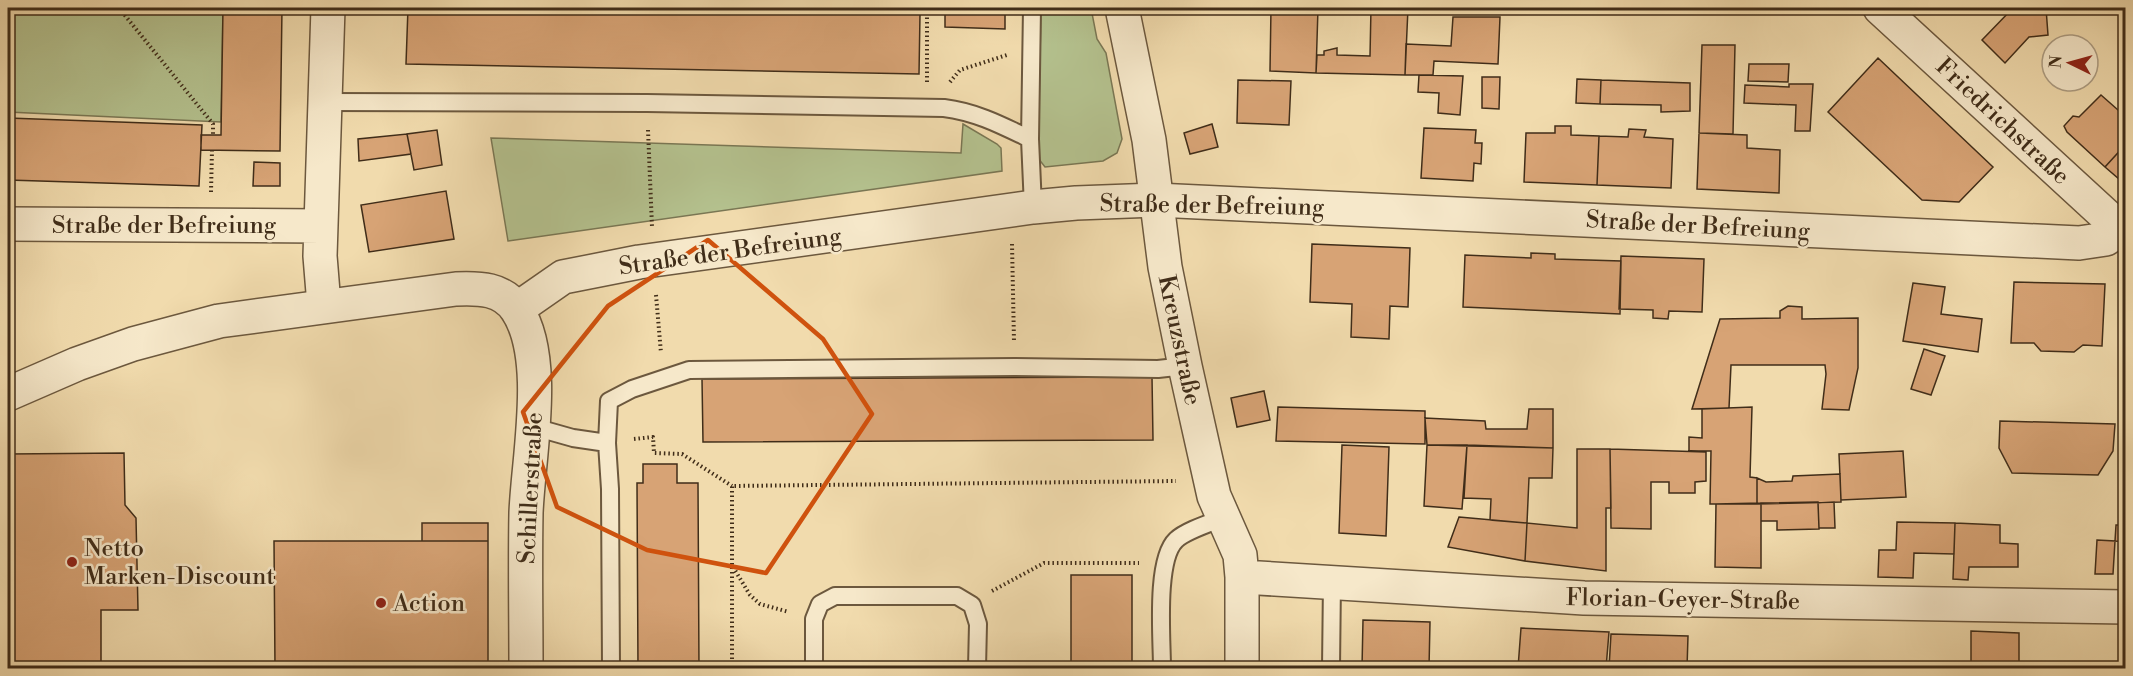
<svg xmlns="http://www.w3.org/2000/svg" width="2133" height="676" font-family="'Libre Bodoni',serif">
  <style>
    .green { fill: #b4c18e; stroke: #7a7754; stroke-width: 1.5 }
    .building { fill: #d7a375; stroke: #402d19; stroke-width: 1.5 }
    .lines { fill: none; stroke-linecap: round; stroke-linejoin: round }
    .service-casing { stroke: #6c583e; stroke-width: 20 }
    .minor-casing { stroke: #6c583e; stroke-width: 36 }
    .tertiary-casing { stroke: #6c583e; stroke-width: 36 }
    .path { stroke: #402d19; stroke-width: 4; stroke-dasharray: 1.5 3; stroke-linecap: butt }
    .service { stroke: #f6e8ca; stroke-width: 16 }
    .minor { stroke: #f6e8ca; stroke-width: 33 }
    .tertiary { stroke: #f6e8ca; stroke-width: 33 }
    .marked { fill: none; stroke: #cf520e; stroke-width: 4.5; stroke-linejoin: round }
    .poi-dot { fill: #8f2418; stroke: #f6e8ca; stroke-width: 2 }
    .labels { text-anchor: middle; stroke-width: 5; stroke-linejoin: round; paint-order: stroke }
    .street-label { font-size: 24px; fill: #402d19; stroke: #f6e8ca }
    .poi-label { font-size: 24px; fill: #402d19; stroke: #f6e8ca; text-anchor: start }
  </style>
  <rect width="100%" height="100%" fill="#f1dbad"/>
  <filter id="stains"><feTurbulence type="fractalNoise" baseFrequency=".00333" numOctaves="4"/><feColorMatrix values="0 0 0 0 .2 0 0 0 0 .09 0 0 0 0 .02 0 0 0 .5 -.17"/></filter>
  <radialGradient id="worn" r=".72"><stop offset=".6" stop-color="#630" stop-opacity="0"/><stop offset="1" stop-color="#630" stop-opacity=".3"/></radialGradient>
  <path class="green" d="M 8,8 L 223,8 L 221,122 L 8,112 Z
    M 1041,8 L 1091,8 L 1097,39 L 1106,53 L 1122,139 L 1117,153 L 1103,161 L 1045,167 L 1038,158 Z
    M 963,124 L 997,144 L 1001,148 L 1002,171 L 508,241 L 491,138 L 961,153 Z"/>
  <path class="building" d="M 223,8 L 282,8 L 280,151 L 201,150 L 201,135 L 221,135 Z
    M 408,8 L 602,8 L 920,14 L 919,74 L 406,64 Z
    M 945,8 L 1005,8 L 1005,29 L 945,27 Z
    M 1271,8 L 1318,8 L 1316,73 L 1270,71 Z
    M 1371,8 L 1408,8 L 1405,75 L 1316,73 L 1317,55 L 1324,55 L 1324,51 L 1337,48 L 1337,55 L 1370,56 Z
    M 2013,8 L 2046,8 L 2048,35 L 2029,37 L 2005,63 L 1982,40 Z
    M 1453,17 L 1500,17 L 1498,64 L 1434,61 L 1433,75 L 1405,75 L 1406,44 L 1451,46 Z
    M 1702,45 L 1735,45 L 1733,134 L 1699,133 Z
    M 1878,58 L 1993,167 L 1959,202 L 1922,200 L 1828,112 Z
    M 1749,64 L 1789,64 L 1788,82 L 1748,81 Z
    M 1419,75 L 1463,76 L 1460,115 L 1438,113 L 1439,93 L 1418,92 Z
    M 1482,77 L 1500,77 L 1499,109 L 1482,108 Z
    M 1577,79 L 1601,80 L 1600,104 L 1576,103 Z
    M 1238,80 L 1291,81 L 1289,125 L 1237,123 Z
    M 1601,80 L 1690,83 L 1690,111 L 1661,112 L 1661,105 L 1600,104 Z
    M 1789,84 L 1813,84 L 1810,131 L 1795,131 L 1796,105 L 1744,103 L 1745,85 L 1789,87 Z
    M 2101,95 L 2126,117 L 2126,144 L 2105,167 L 2067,132 L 2064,126 L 2073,116 L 2079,117 Z
    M 8,118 L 202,125 L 199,186 L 8,180 Z
    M 1212,124 L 1218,147 L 1190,154 L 1184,133 Z
    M 1555,126 L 1571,126 L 1571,135 L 1599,136 L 1597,185 L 1524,182 L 1526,133 L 1555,133 Z
    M 1424,128 L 1476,130 L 1475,143 L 1482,143 L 1481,164 L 1474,163 L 1473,181 L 1421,178 Z
    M 1629,129 L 1646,130 L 1644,137 L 1673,139 L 1671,188 L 1597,185 L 1599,136 L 1628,137 Z
    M 437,130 L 442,165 L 414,170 L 407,134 Z
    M 1699,133 L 1747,135 L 1747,148 L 1780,150 L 1779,193 L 1697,189 Z
    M 407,134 L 411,154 L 359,161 L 358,139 Z
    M 2126,144 L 2126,185 L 2105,167 Z
    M 254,162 L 280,163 L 280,186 L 253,186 Z
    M 446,191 L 454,239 L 369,252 L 361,205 Z
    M 1312,244 L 1410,248 L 1408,307 L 1390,306 L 1389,339 L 1351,337 L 1352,304 L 1310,302 Z
    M 1531,253 L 1555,254 L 1555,259 L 1621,261 L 1620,314 L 1463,307 L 1465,255 L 1531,258 Z
    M 1621,256 L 1704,259 L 1702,312 L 1669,311 L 1668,319 L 1653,318 L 1653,310 L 1619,309 Z
    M 2014,282 L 2105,284 L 2102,346 L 2083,345 L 2074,352 L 2041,351 L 2034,343 L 2011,343 Z
    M 1913,283 L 1945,287 L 1941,314 L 1982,319 L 1978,352 L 1903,341 Z
    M 1788,306 L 1802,307 L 1802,319 L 1858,318 L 1858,368 L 1849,410 L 1822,409 L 1826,374 L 1825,365 L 1731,365 L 1729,408 L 1692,409 L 1720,319 L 1780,318 L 1780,311 Z
    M 1924,349 L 1945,356 L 1931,395 L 1911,389 Z
    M 1152,377 L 1153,440 L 703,442 L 702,379 Z
    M 1264,391 L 1270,420 L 1237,427 L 1231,398 Z
    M 1278,407 L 1425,411 L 1425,444 L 1276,441 Z
    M 1752,407 L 1750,477 L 1757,478 L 1757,504 L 1710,504 L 1711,451 L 1689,451 L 1689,437 L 1702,438 L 1702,409 Z
    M 1529,409 L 1553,409 L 1553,448 L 1427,445 L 1425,418 L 1485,421 L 1486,429 L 1527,429 Z
    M 2000,421 L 2115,424 L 2113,451 L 2098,475 L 2012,473 L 1999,448 Z
    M 1342,445 L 1389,447 L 1386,536 L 1339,533 Z
    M 1427,445 L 1467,445 L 1462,509 L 1424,506 Z
    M 1467,445 L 1553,448 L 1552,478 L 1529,478 L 1527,523 L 1490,520 L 1491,499 L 1464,498 Z
    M 1577,449 L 1610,449 L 1611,508 L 1606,508 L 1606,571 L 1525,561 L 1527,523 L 1577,528 Z
    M 1610,449 L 1706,452 L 1706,481 L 1695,482 L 1695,493 L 1669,493 L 1669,482 L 1651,482 L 1651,529 L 1611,528 Z
    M 1903,451 L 1906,497 L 1841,500 L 1839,454 Z
    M 124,453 L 125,505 L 136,518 L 138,610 L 101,610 L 101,668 L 8,668 L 8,454 Z
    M 643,464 L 677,464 L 677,483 L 698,483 L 699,668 L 638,668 L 637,483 L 643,483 Z
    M 1840,474 L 1841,502 L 1757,504 L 1757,478 L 1766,482 L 1792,481 L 1793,476 Z
    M 1818,502 L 1819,529 L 1777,530 L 1777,521 L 1761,521 L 1761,503 Z
    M 1834,502 L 1835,528 L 1819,528 L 1818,503 Z
    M 1761,503 L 1761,568 L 1715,567 L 1716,504 Z
    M 1459,517 L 1527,523 L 1525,561 L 1448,547 Z
    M 1897,522 L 1955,523 L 1954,554 L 1914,553 L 1913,578 L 1878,577 L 1879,550 L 1896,550 Z
    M 422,523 L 488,523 L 488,541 L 422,541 Z
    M 1955,523 L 2000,525 L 2000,543 L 2018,544 L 2018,567 L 1969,567 L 1968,580 L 1953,579 Z
    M 2116,525 L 2126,525 L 2126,542 L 2115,541 Z
    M 2097,540 L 2115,541 L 2113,574 L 2095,574 Z
    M 274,541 L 488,541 L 488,666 L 275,667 Z
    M 1071,575 L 1132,575 L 1132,668 L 1071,668 Z
    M 1363,620 L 1430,622 L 1429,668 L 1362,668 Z
    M 1521,628 L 1609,632 L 1606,668 L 1518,668 Z
    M 1971,631 L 2019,633 L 2019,668 L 1971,668 Z
    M 1611,634 L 1688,636 L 1687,668 L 1609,668 Z
    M 2112,663 L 2112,668 L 2047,668 Z
    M 375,666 L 375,668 L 290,668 L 290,667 Z"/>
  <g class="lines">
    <g class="service-casing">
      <path id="service" d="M 1032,8 L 1030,139 L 1033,207
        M 325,102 L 647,103 L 944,108 C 976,112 1001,125 1030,139
        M 534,427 L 573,438 L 607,443
        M 611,668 L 610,489 L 607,443 L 609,401 L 632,389 L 689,370 L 1014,367 L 1158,369 L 1185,366
        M 814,668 L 814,619 L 820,604 L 835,596 L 957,596 L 972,605 L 978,624 L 977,668
        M 1162,668 C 1162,639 1155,560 1176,540 C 1185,531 1210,523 1223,518
        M 1331,668 L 1332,581"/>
    </g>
    <g class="minor-casing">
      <path id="minor" d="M 1122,8 L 1149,140 L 1165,267 L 1185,366 L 1214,496 L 1240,555 L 1242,577 L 1242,668
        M 8,224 L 321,226
        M 324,305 L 320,256 L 328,8
        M 1242,577 L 1584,598 L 2126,607"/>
    </g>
    <g class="tertiary-casing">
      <path id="tertiary" d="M 1880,8 L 2126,234
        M 517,309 L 563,277 L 639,262 L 1033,207 L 1076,203 L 1156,200 L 2079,243 L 2106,239 L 2119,229
        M 8,394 L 77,364 L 133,344 L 219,321 L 456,289 C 479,288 503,288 517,310 C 549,358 528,458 526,513 C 525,565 526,617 526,668"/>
    </g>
    <path class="path" d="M 119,8 L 213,124 L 213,135
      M 8,19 L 21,8
      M 927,82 L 927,8
      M 950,82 L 960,70 L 1007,55
      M 648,130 L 652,227
      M 211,192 L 212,150
      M 1012,244 L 1014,342
      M 656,295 L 661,353
      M 634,439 L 653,437 L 654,453 L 682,454 L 732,486
      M 733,567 L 750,595 L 760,604 L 789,612
      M 992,591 L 1044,563 L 1139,563
      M 732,668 L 732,486 L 1176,481"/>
    <use href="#service" class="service"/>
    <use href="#minor" class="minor"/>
    <use href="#tertiary" class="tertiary"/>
  </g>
  <path class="marked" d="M 708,240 L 823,339 L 872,414 L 766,573 L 647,550 L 557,507 L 523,412 L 608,306 Z"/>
  <g class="poi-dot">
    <circle cx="72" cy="562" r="6"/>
    <circle cx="381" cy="603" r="6"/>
  </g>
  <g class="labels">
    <g class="street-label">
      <text transform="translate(2003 121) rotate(43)" y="8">Friedrichstraße</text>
      <text transform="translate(1212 205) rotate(1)" y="8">Straße der Befreiung</text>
      <text x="164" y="233">Straße der Befreiung</text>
      <text transform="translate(1698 225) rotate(3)" y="8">Straße der Befreiung</text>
      <text transform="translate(730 251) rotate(-8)" y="8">Straße der Befreiung</text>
      <text transform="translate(1180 340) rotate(78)" y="8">Kreuzstraße</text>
      <text transform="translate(530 488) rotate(-87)" y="8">Schillerstraße</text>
      <text transform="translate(1683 599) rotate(1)" y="8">Florian-Geyer-Straße</text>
    </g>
    <g class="poi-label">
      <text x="84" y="556">Netto<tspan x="84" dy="28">Marken-Discount</tspan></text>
      <text x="393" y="611">Action</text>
    </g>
  </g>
  <rect width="2133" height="676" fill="none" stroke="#f1dbad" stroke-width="30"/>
  <rect x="9" y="9" width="2115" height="658" fill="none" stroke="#402d19" stroke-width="3"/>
  <rect x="15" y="15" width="2103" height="646" fill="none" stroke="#402d19" stroke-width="1.5"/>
  <g transform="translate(2070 63) rotate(275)"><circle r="28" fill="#f6e8ca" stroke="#ad9d83" stroke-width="1.5"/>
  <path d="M0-4.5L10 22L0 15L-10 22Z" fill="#8f2418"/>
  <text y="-9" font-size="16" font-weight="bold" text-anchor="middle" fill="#402d19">N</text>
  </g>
  <rect width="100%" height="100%" filter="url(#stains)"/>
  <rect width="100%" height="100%" fill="url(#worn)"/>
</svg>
